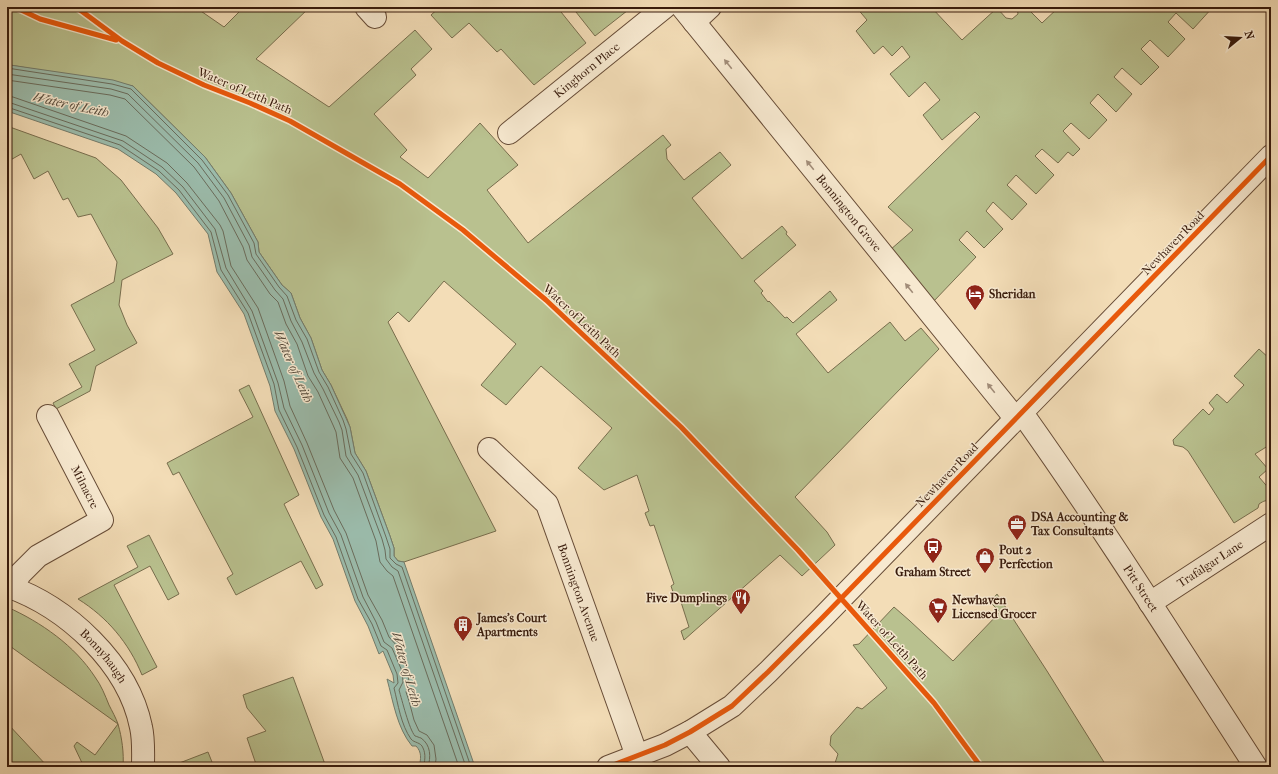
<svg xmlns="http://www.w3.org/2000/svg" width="1278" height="774" font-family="'IM FELL French Canon',serif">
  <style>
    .green { fill: #b9c18f; stroke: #786e4e }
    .water { fill: #9bbcac; stroke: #737c6c }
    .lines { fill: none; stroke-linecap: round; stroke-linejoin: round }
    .shore { stroke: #6a6c5c; stroke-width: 1 }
    .minor-casing { stroke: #674c37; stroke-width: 24 }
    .minor { stroke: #f7e9d0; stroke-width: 22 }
    .cycleway-casing { stroke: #f7e9d0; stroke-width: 8 }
    .cycleway { stroke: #e8590c; stroke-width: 5 }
    .oneway { fill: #a18c78 }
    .labels { text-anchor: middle; stroke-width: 3; stroke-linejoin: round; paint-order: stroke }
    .street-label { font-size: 12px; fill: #381b0c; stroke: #f7e9d0 }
    .poi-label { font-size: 12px; font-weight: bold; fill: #381b0c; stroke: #f7e9d0; text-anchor: start }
    .water-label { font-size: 13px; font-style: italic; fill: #564b3c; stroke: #f7e9d0 }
  </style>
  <rect width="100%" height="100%" fill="#f3ddb7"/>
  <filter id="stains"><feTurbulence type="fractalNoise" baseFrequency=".005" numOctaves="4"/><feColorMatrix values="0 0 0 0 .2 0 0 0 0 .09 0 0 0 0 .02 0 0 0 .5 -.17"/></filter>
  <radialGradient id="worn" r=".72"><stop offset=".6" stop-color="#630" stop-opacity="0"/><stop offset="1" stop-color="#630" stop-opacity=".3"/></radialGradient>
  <path class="green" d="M 7,7 L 195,7 L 224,27 L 244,7 L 310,7 L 256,59 L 329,107 L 415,30 L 432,49 L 411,69 L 416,75 L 374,114 L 407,150 L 400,157 L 428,178 L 480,123 L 518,165 L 487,190 L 528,243 L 663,135 L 671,145 L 666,149 L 667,159 L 684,180 L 720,152 L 731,165 L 692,198 L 742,259 L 782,226 L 787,232 L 786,234 L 796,245 L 754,281 L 763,291 L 761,293 L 768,302 L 769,301 L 785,318 L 787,317 L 793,323 L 830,291 L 837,300 L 796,334 L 828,373 L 890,322 L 905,341 L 921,328 L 939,349 L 795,497 L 827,532 L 835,545 L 802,576 L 780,555 L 684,640 L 681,631 L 689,627 L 680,599 L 675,598 L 671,586 L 674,584 L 654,525 L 650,526 L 645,513 L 649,511 L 637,475 L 604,490 L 578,468 L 612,428 L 541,366 L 506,405 L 481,385 L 516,344 L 444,281 L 409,322 L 398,312 L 388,322 L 496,531 L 404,562 L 398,561 L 394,556 L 394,548 L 390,536 L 366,471 L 355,453 L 350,427 L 347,419 L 331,385 L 322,370 L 311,338 L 300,318 L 291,293 L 282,285 L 259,252 L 258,242 L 231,193 L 205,157 L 133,86 L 10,65 L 7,63 Z
    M 440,7 L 549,7 L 551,10 L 555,7 L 557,7 L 586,43 L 534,85 L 501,49 L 497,52 L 469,23 L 452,38 L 431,15 Z
    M 572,7 L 632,7 L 595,36 Z
    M 856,7 L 931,7 L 962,40 L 997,8 L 1006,18 L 1012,19 L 1018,14 L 1017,7 L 1026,7 L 1042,23 L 1059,7 L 1213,7 L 1193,29 L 1176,13 L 1168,22 L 1185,39 L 1168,57 L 1150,40 L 1141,49 L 1159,67 L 1141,85 L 1122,68 L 1114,77 L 1132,94 L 1116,112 L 1098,94 L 1090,103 L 1107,120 L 1089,139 L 1071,123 L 1063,131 L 1080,149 L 1073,156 L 1068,152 L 1058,163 L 1042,149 L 1035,156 L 1054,175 L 1036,194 L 1016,175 L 1007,185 L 1027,204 L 1012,220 L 993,202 L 986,211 L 1003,229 L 984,248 L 967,231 L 959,240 L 976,257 L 933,302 L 890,250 L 913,230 L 888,207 L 980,117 L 975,112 L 942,140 L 923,115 L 940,100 L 925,82 L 909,97 L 890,74 L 910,57 L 902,46 L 892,56 L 883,46 L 874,54 L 856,31 L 867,20 Z
    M 7,126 L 96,158 L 121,180 L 158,228 L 173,254 L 122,280 L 119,305 L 127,325 L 137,343 L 96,366 L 90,391 L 56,409 L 53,403 L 82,387 L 69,364 L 95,350 L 71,305 L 114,282 L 117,262 L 91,214 L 78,217 L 68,198 L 63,200 L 48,171 L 34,179 L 21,154 L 7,162 Z
    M 1259,349 L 1270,359 L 1271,357 L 1271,444 L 1255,454 L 1268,469 L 1259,477 L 1271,491 L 1271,500 C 1265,501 1265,500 1259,504 L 1258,508 L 1234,523 L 1188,451 L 1183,447 L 1174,445 L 1173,440 L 1203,409 L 1209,415 L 1214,409 L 1209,403 L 1217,394 L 1227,403 L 1244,385 L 1234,376 Z
    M 249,385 L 299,495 L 284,504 L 323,585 L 316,589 L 301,561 L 236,595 L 227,578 L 233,574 L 179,472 L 173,475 L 167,463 L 253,417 L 239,390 Z
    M 149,535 L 179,594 L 168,600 L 150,566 L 114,585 L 157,667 L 142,675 C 129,643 107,617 78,599 L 138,567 L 127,546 Z
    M 997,594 L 1047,671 L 1107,767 L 839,767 L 835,763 L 838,754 L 830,745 L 831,736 L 857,707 L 862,709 L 887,688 L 853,645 L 859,644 L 894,607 L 910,621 L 953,661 L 1000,612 L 990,602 Z
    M 7,607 C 41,622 75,646 95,677 C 101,685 105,695 109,705 C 112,711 116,718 118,724 C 122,738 124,753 123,767 L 86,767 L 83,765 L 74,746 L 77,742 L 95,755 L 118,724 L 7,644 Z
    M 293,677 L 326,767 L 257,767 L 247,738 L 266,731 L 247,708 L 243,695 Z
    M 7,723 L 48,767 L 7,767 Z
    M 208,752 L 214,767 L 169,767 Z"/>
  <path class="water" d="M 7,63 L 10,65 L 113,80 L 133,86 L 205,157 L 231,193 L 258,242 L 259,252 L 282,285 L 291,293 L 300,318 L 311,338 L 322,370 L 331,385 L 350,427 L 355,453 L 366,471 L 390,536 L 394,548 L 394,556 L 398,561 L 404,562 L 475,767 L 419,767 C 421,759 422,752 416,746 L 412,746 C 397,728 393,701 387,679 L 394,683 L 393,675 L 383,651 L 379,654 L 368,626 L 355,601 L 333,539 L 321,517 L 294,449 L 275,411 L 270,386 L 244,314 L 217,272 L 208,234 L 176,193 L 156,174 L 118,149 L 7,111 Z"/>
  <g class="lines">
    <path class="shore" d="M 7,68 L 112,84 L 131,89 L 202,160 L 228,195 L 254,243 L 256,254 L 279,287 L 287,296 L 296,320 L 307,339 L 319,372 L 328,387 L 343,420 L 346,429 L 351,454 L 363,473 L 386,537 L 390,549 L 390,558 L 396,564 L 402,567 L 471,767
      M 7,74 L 111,89 L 128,94 L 198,163 L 224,198 L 249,245 L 252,257 L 275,290 L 283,299 L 291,321 L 302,342 L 314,373 L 323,389 L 339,422 L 342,430 L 346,456 L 358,475 L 382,539 L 385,550 L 386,559 L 392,567 L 398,571 L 466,767
      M 7,80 L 110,95 L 125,99 L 194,167 L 219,201 L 243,247 L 247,260 L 270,294 L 278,302 L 286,324 L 297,344 L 308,376 L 318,392 L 333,425 L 336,432 L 340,458 L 353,478 L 376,541 L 380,562 L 387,571 L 393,576 L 459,767
      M 7,96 L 13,97 L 126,136 L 167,163 L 187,183 L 220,225 L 223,231 L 231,266 L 258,308 L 284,381 L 290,406 L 307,443 L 334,510 L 346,533 L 368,595 L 382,620 L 389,637 L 397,646 L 407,669 L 409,682 L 406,692 L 409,701 L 414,720 L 419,731 L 427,735 L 434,745 L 436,759 L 435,767
      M 7,102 L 11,103 L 123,141 L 162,167 L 183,187 L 215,229 L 226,268 L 252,311 L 278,383 L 284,408 L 302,445 L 329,513 L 341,535 L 363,597 L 376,622 L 384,642 L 392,648 L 402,671 L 403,682 L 399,690 C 402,700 409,729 415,736 C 416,736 420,738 421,738 C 431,745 431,757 428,767
      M 7,107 L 120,145 L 159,171 L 179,190 L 211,232 L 221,270 L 248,313 L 274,384 L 279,410 L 297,447 L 324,515 L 336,537 L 358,599 L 372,624 L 381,646 L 387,650 L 397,674 L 398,683 L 394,688 C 398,704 401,725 411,739 C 414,743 421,742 423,748 C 426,754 425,762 423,767"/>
    <g class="minor-casing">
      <g id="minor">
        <path d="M 366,7 L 375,17"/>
        <path id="s1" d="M 682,7 L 1016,419"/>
        <path d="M 694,22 L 710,7"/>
        <path id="s2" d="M 509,133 L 665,7"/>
        <path id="s3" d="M 1022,413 C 1104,528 1179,648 1256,767"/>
        <path id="s4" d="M 489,449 L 547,504 L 637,756"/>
        <path id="s5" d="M 7,586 C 67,607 128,663 141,727 C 144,740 143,754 143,767"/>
        <path d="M 12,588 L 20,574 L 38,556 L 102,520 L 48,416"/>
        <path id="s6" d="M 1150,603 L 1271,524"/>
        <path d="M 690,732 L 719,767"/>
        <path d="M 608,767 L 665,745 L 690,732 L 732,706 L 768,672 L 823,617 L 1271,156"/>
      </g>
    </g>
    <use href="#minor" class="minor"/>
    <g class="cycleway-casing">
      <path id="cycleway" d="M 15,7 L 40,19 L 116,40
        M 76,7 L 122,41 L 158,63 L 204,85 L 250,103 L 290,121 L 400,184 L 463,230 L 546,300 L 681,427 L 798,550 L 934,703 L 981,767
        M 608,767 L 665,745 L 690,732 L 732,706 L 768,672 L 823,617 L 1271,156"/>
    </g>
    <use href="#cycleway" class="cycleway"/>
  </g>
  <defs><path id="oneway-solid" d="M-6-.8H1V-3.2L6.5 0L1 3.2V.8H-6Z"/></defs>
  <g class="oneway">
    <use href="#oneway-solid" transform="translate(728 64) rotate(-129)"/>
    <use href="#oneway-solid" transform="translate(810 165) rotate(-129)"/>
    <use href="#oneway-solid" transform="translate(909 288) rotate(-129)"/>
    <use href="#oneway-solid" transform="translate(991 388) rotate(-129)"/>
  </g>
  <defs>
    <g id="hotel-pin" transform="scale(1)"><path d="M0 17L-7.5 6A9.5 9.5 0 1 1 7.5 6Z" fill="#8f2418" stroke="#f7e9d0"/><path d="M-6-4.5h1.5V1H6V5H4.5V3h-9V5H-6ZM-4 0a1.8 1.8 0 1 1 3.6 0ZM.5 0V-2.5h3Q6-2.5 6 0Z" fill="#fff"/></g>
    <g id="office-pin" transform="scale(1)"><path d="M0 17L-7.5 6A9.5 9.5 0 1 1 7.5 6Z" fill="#8f2418" stroke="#f7e9d0"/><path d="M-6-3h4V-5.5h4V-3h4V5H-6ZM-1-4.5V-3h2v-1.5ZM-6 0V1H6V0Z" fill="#fff"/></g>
    <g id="bus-pin" transform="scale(1)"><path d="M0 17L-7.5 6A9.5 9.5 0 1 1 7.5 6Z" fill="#8f2418" stroke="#f7e9d0"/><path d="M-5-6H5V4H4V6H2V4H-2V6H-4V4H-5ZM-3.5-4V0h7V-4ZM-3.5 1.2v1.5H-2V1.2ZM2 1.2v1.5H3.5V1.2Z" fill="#fff"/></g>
    <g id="shop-pin" transform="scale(1)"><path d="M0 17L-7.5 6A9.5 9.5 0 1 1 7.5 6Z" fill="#8f2418" stroke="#f7e9d0"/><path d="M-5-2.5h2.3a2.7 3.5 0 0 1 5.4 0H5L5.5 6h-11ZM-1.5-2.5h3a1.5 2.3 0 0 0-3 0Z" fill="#fff"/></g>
    <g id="restaurant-pin" transform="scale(1)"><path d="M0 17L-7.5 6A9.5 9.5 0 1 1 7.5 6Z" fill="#8f2418" stroke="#f7e9d0"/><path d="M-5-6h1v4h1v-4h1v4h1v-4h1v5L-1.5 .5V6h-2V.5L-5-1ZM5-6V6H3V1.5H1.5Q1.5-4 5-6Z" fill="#fff"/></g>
    <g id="supermarket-pin" transform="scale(1)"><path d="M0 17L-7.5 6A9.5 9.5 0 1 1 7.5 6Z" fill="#8f2418" stroke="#f7e9d0"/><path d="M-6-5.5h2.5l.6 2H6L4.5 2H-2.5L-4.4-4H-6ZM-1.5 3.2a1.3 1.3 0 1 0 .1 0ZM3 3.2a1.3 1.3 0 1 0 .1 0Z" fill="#fff"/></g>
    <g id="building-pin" transform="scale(1)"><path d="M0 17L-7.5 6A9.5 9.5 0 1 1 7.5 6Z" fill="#8f2418" stroke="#f7e9d0"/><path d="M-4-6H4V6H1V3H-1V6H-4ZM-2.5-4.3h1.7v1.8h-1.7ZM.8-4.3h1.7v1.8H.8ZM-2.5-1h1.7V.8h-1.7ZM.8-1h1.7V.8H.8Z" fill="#fff"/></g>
  </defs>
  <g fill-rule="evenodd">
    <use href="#hotel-pin" x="975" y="294"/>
    <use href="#office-pin" x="1017" y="524"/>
    <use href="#bus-pin" x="933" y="547"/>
    <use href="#shop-pin" x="985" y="557"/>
    <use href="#restaurant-pin" x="741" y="598"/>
    <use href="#supermarket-pin" x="938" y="607"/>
    <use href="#building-pin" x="463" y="625"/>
  </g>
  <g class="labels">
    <g class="street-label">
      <text dy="4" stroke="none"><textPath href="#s2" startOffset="100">Kinghorn Place</textPath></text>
      <text transform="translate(245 91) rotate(23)" y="4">Water of Leith Path</text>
      <text dy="4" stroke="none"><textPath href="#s1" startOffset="265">Bonnington Grove</textPath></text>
      <text transform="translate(1173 243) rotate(-46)" y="4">Newhaven Road</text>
      <text transform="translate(582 321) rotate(43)" y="4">Water of Leith Path</text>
      <text transform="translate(947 475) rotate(-46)" y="4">Newhaven Road</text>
      <text transform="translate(85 487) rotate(63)" y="4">Milnacre</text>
      <text dy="4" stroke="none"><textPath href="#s6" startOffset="72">Trafalgar Lane</textPath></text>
      <text dy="4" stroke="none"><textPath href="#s3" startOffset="212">Pitt Street</textPath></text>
      <text dy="4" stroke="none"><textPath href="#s4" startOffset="174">Bonnington Avenue</textPath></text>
      <text transform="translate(892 640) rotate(48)" y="4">Water of Leith Path</text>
      <text dy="4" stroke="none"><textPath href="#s5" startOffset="121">Bonnyhaugh</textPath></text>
    </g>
    <g class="poi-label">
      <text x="989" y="298">Sheridan</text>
      <text x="1031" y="521">DSA Accounting &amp;<tspan x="1031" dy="14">Tax Consultants</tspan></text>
      <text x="999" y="554">Pout 2<tspan x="999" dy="14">Perfection</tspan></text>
      <text x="933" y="576" text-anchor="middle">Graham Street</text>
      <text x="727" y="602" text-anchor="end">Five Dumplings</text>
      <text x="952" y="604">Newhaven<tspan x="952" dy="14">Licensed Grocer</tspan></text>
      <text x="477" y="622">James's Court<tspan x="477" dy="14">Apartments</tspan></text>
    </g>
    <g class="water-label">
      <text transform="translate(71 104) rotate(12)" y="5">Water of Leith</text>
      <text transform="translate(294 366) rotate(66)" y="5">Water of Leith</text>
      <text transform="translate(407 669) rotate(74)" y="5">Water of Leith</text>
    </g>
  </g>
  <rect width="1278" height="774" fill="none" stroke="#f3ddb7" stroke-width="24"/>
  <rect x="8" y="8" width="1262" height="758" fill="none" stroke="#381b0c" stroke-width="2"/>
  <rect x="12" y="12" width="1254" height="750" fill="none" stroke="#381b0c"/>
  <g transform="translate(1240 38) rotate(72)" stroke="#f7e9d0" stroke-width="3" paint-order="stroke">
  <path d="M0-3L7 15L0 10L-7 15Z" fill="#381b0c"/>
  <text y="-6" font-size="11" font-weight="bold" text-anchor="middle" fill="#381b0c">N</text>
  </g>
  <rect width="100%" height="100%" filter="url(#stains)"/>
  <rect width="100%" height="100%" fill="url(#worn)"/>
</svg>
